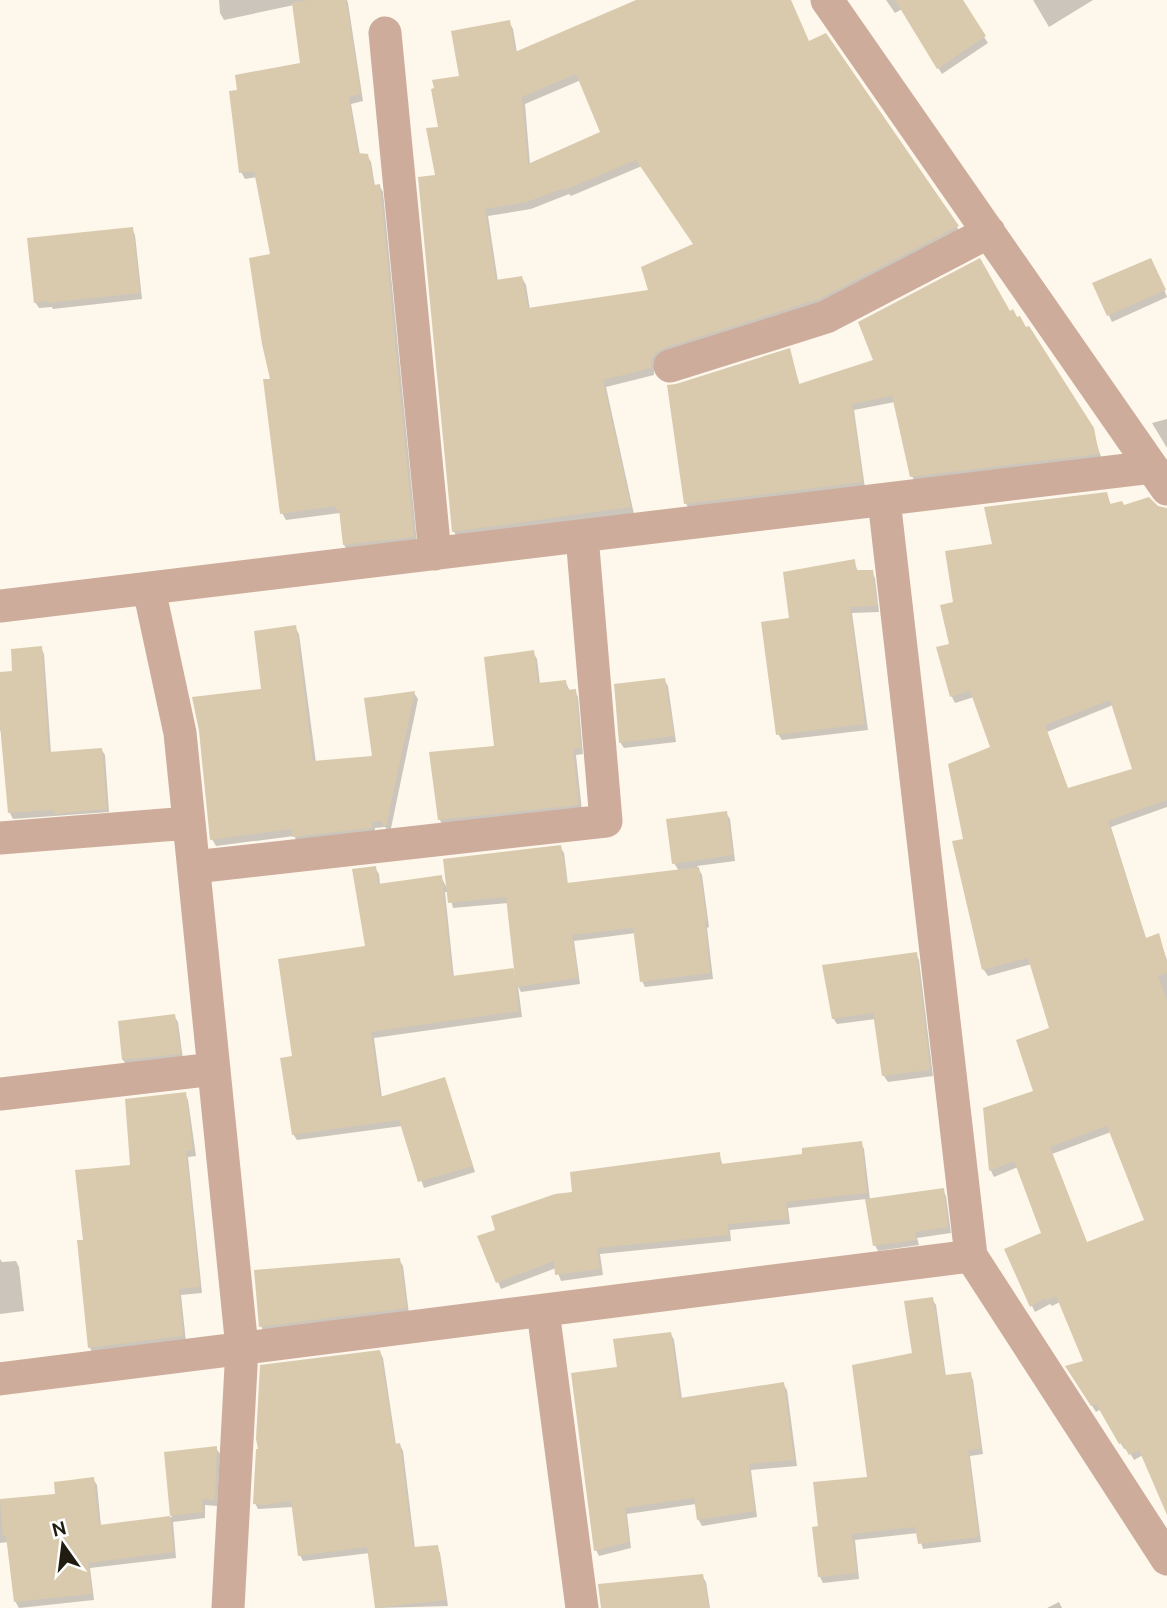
<svg xmlns="http://www.w3.org/2000/svg" width="1167" height="1608" font-family="Ubuntu,sans-serif">
  <style>
    .shadow { fill: #0003; fill-rule: evenodd }
    .building { fill: #d9caad; fill-rule: evenodd }
    .lines { fill: none; stroke-linecap: round; stroke-linejoin: round }
    .minor { stroke: #cdac9b; stroke-width: 33 }
  </style>
  <rect width="100%" height="100%" fill="#fef7eb"/>
  <path class="shadow" d="M 219,0 L 347,0 L 348,3 L 363,101 L 351,104 L 360,155 L 367,155 L 371,162 L 375,186 L 379,185 L 383,192 L 417,543 L 348,551 L 344,545 L 340,513 L 286,520 L 282,513 L 272,380 L 272,255 L 257,177 L 245,179 L 241,172 L 301,64 L 294,5 L 224,20 L 220,13 Z
    M 640,0 L 768,0 L 809,43 L 826,35 L 961,233 L 823,306 L 654,369 L 654,375 L 606,387 L 634,514 L 458,538 L 454,532 L 437,176 L 440,128 L 461,77 L 509,22 L 513,29 L 517,53 ZM 581,80 L 603,133 L 530,165 L 525,104 ZM 642,166 L 695,245 L 650,291 L 530,310 L 526,285 L 522,278 L 498,282 L 488,216 L 531,209 L 569,194 L 571,196 Z
    M 886,0 L 960,0 L 988,43 L 942,74 L 902,9 L 895,13 Z
    M 1033,0 L 1093,0 L 1049,27 Z
    M 132,229 L 135,235 L 142,299 L 53,309 L 52,307 L 39,308 L 35,302 Z
    M 1154,266 L 1167,297 L 1112,322 L 1094,284 Z
    M 1010,313 L 1025,330 L 1094,435 L 1102,460 L 915,482 L 912,476 L 895,402 L 854,410 L 865,488 L 689,510 L 686,503 L 789,351 L 800,386 Z
    M 1167,419 L 1167,448 L 1152,423 Z
    M 1107,494 L 1111,506 L 1167,510 L 1167,807 L 1111,827 L 1146,939 L 1158,936 L 1167,960 L 1167,1510 L 1143,1455 L 1134,1460 L 1127,1448 L 1124,1449 L 1101,1409 L 1096,1412 L 1068,1367 L 1086,1362 L 1060,1302 L 1052,1306 L 1050,1304 L 1035,1312 L 1032,1306 L 1043,1234 L 1018,1167 L 994,1177 L 991,1171 L 985,1109 L 1035,1092 L 1051,1029 L 1032,964 L 988,976 L 984,970 L 954,842 L 965,840 L 992,748 L 974,697 L 955,703 L 952,697 L 939,648 L 951,645 L 955,603 L 994,545 ZM 1113,705 L 1134,770 L 1068,789 L 1047,732 ZM 1111,1132 L 1146,1221 L 1087,1244 L 1052,1154 Z
    M 854,561 L 858,572 L 872,572 L 875,578 L 879,612 L 852,613 L 868,730 L 782,740 L 778,734 L 791,619 Z
    M 295,627 L 299,634 L 316,763 L 374,758 L 414,693 L 418,699 L 390,833 L 385,827 L 375,828 L 375,834 L 298,843 L 294,836 L 216,846 L 212,839 L 263,690 Z
    M 41,648 L 44,654 L 51,753 L 101,749 L 105,755 L 109,812 L 13,819 L 10,813 L 4,730 L 0,731 L 0,673 L 13,673 Z
    M 533,652 L 537,659 L 540,684 L 565,681 L 570,691 L 575,691 L 578,697 L 583,754 L 576,755 L 582,811 L 443,827 L 440,820 L 431,753 L 495,747 Z
    M 664,680 L 668,686 L 676,742 L 624,748 L 620,742 Z
    M 726,813 L 730,819 L 735,861 L 697,866 L 702,875 L 709,927 L 707,928 L 713,979 L 645,987 L 642,981 L 636,933 L 574,941 L 580,984 L 521,992 L 518,986 L 522,1017 L 374,1038 L 382,1098 L 445,1079 L 475,1172 L 424,1188 L 402,1126 L 297,1140 L 293,1134 L 294,1057 L 367,948 L 375,868 L 379,874 L 380,885 L 441,877 L 448,890 L 560,847 L 564,853 L 568,885 L 679,871 L 674,863 ZM 445,892 L 449,892 L 453,908 L 508,903 L 517,977 L 454,978 Z
    M 916,954 L 919,960 L 933,1076 L 888,1082 L 884,1076 L 876,1019 L 837,1024 L 833,1018 Z
    M 174,1016 L 178,1022 L 183,1059 L 127,1066 L 123,1060 L 120,1023 Z
    M 185,1094 L 188,1100 L 196,1156 L 188,1157 L 202,1293 L 181,1295 L 186,1342 L 93,1354 L 90,1348 L 79,1242 L 84,1241 L 132,1166 Z
    M 861,1143 L 864,1149 L 870,1200 L 943,1190 L 946,1196 L 951,1233 L 917,1238 L 919,1245 L 878,1251 L 875,1245 L 866,1199 L 788,1208 L 790,1224 L 730,1230 L 731,1241 L 600,1254 L 603,1275 L 561,1281 L 556,1268 L 501,1289 L 479,1237 L 719,1154 L 723,1166 L 804,1156 Z
    M 0,1259 L 2,1262 L 16,1261 L 19,1267 L 24,1311 L 0,1314 Z
    M 399,1260 L 403,1266 L 409,1314 L 264,1332 L 261,1326 Z
    M 932,1299 L 936,1305 L 946,1377 L 970,1374 L 973,1380 L 983,1454 L 970,1456 L 981,1542 L 923,1549 L 918,1533 L 855,1540 L 859,1579 L 823,1583 L 820,1577 L 814,1529 L 820,1528 L 869,1478 Z
    M 671,1334 L 674,1340 L 682,1399 L 783,1384 L 787,1390 L 797,1466 L 751,1470 L 757,1517 L 702,1526 L 698,1519 L 696,1504 L 627,1514 L 631,1548 L 599,1556 L 596,1550 L 619,1369 Z
    M 380,1352 L 383,1358 L 396,1445 L 400,1445 L 403,1451 L 415,1549 L 437,1547 L 440,1553 L 448,1606 L 377,1608 L 370,1553 L 303,1561 L 300,1555 L 293,1507 L 258,1509 L 255,1503 Z
    M 216,1448 L 220,1454 L 217,1506 L 205,1505 L 205,1518 L 173,1522 L 176,1558 L 90,1568 L 94,1600 L 19,1608 L 15,1601 L 9,1542 L 0,1543 L 0,1501 L 57,1495 L 93,1479 L 97,1485 L 101,1526 L 172,1517 L 165,1454 Z
    M 702,1576 L 706,1582 L 710,1608 L 601,1608 Z
    M 1059,1602 L 1062,1608 L 1047,1608 Z"/>
  <path class="building" d="M 309,0 L 346,0 L 361,94 L 349,97 L 358,153 L 368,154 L 374,185 L 380,184 L 414,537 L 343,545 L 339,510 L 336,511 L 336,506 L 280,514 L 263,379 L 270,379 L 262,344 L 249,258 L 270,254 L 254,171 L 239,173 L 229,91 L 237,90 L 235,75 L 300,63 L 292,3 Z
    M 636,0 L 791,0 L 809,41 L 826,33 L 959,226 L 819,299 L 664,348 L 655,354 L 651,361 L 651,368 L 603,380 L 631,507 L 452,532 L 418,177 L 435,175 L 426,128 L 438,127 L 431,89 L 434,88 L 432,80 L 459,76 L 451,31 L 510,20 L 515,52 ZM 576,74 L 600,132 L 528,164 L 522,97 ZM 636,160 L 693,244 L 641,267 L 648,290 L 528,308 L 522,276 L 496,280 L 485,209 L 527,202 L 564,188 L 565,190 Z
    M 895,0 L 963,0 L 986,36 L 937,69 Z
    M 133,227 L 140,293 L 47,303 L 48,301 L 34,303 L 27,238 Z
    M 980,258 L 1010,311 L 1013,309 L 1017,317 L 1020,316 L 1026,327 L 1029,326 L 1094,428 L 1099,454 L 910,477 L 892,396 L 852,404 L 863,482 L 684,504 L 667,385 L 676,384 L 790,348 L 799,384 L 873,360 L 858,322 Z
    M 1151,258 L 1166,290 L 1107,316 L 1092,283 Z
    M 1107,492 L 1110,504 L 1122,501 L 1124,505 L 1149,497 L 1158,506 L 1167,508 L 1167,800 L 1108,821 L 1146,938 L 1159,933 L 1167,962 L 1167,973 L 1158,976 L 1167,1001 L 1167,1515 L 1139,1450 L 1129,1455 L 1122,1443 L 1119,1444 L 1096,1404 L 1091,1406 L 1065,1366 L 1083,1361 L 1056,1296 L 1047,1301 L 1045,1298 L 1030,1307 L 1004,1249 L 1041,1233 L 1014,1161 L 989,1171 L 983,1108 L 1033,1091 L 1016,1040 L 1049,1028 L 1028,958 L 982,970 L 952,841 L 963,839 L 948,764 L 990,747 L 970,691 L 950,697 L 936,647 L 949,644 L 940,605 L 953,602 L 945,551 L 992,544 L 984,507 ZM 1110,700 L 1132,769 L 1068,788 L 1045,725 ZM 1107,1126 L 1144,1220 L 1087,1242 L 1050,1147 Z
    M 855,559 L 856,570 L 873,570 L 877,606 L 850,607 L 865,724 L 776,735 L 761,622 L 789,618 L 783,572 Z
    M 296,625 L 313,761 L 372,756 L 364,698 L 415,691 L 386,826 L 383,826 L 382,821 L 372,822 L 372,828 L 292,837 L 292,829 L 210,840 L 199,731 L 192,697 L 261,689 L 254,631 Z
    M 42,646 L 49,752 L 102,748 L 107,809 L 54,814 L 54,810 L 8,813 L 0,725 L 0,672 L 12,671 L 11,649 Z
    M 534,650 L 538,683 L 566,680 L 567,690 L 576,689 L 581,748 L 573,749 L 579,805 L 438,820 L 429,752 L 494,746 L 484,657 Z
    M 665,678 L 674,736 L 619,743 L 614,684 Z
    M 727,811 L 733,855 L 672,864 L 666,819 Z
    M 561,845 L 567,883 L 699,867 L 707,921 L 705,922 L 710,973 L 640,982 L 633,928 L 572,935 L 578,978 L 516,987 L 506,897 L 448,903 L 443,859 Z
    M 376,866 L 378,884 L 442,875 L 452,976 L 514,968 L 519,1011 L 371,1032 L 380,1097 L 445,1077 L 473,1166 L 418,1182 L 399,1120 L 292,1135 L 280,1058 L 292,1056 L 278,959 L 365,946 L 352,869 Z
    M 917,952 L 930,1070 L 882,1076 L 873,1013 L 832,1019 L 822,965 Z
    M 175,1014 L 181,1054 L 122,1060 L 118,1021 Z
    M 186,1092 L 193,1150 L 186,1151 L 200,1287 L 179,1289 L 183,1336 L 88,1348 L 77,1240 L 83,1240 L 75,1170 L 130,1165 L 125,1099 Z
    M 862,1141 L 867,1193 L 786,1202 L 788,1219 L 728,1224 L 729,1235 L 597,1248 L 600,1269 L 555,1275 L 554,1261 L 496,1283 L 477,1236 L 495,1230 L 491,1216 L 555,1194 L 572,1192 L 570,1172 L 720,1152 L 721,1164 L 802,1154 L 802,1148 Z
    M 944,1188 L 948,1227 L 915,1232 L 916,1240 L 873,1246 L 865,1199 Z
    M 400,1258 L 407,1308 L 259,1327 L 254,1270 Z
    M 933,1297 L 945,1375 L 971,1372 L 981,1449 L 968,1450 L 979,1537 L 918,1544 L 915,1527 L 852,1534 L 857,1573 L 818,1577 L 812,1527 L 818,1526 L 813,1482 L 867,1477 L 852,1365 L 912,1353 L 904,1301 Z
    M 671,1332 L 680,1398 L 784,1382 L 794,1460 L 749,1464 L 755,1511 L 697,1520 L 694,1498 L 625,1508 L 629,1542 L 594,1551 L 571,1373 L 617,1367 L 613,1339 Z
    M 380,1350 L 395,1444 L 400,1443 L 413,1547 L 438,1545 L 446,1600 L 375,1608 L 367,1547 L 298,1556 L 291,1501 L 265,1505 L 253,1504 L 256,1449 L 258,1449 L 256,1439 L 260,1365 Z
    M 217,1446 L 215,1500 L 202,1499 L 203,1512 L 170,1516 L 164,1452 Z
    M 94,1477 L 99,1525 L 170,1516 L 174,1552 L 88,1563 L 92,1594 L 14,1602 L 6,1536 L 3,1536 L 0,1499 L 55,1494 L 54,1482 Z
    M 703,1574 L 709,1608 L 601,1608 L 598,1584 Z"/>
  <g class="lines">
    <path class="minor" d="M 827,0 L 1167,489
      M 385,33 L 435,554
      M 670,366 L 826,317 L 989,232
      M 884,500 L 971,1256 L 1167,1559
      M 149,589 L 180,733 L 242,1348 L 228,1608
      M 0,606 L 1152,467
      M 0,838 L 189,823
      M 194,867 L 606,821 L 582,536
      M 0,1094 L 214,1069
      M 543,1311 L 582,1608
      M 0,1379 L 971,1256"/>
  </g>
  <g transform="translate(63 1545) rotate(346)" stroke="#ffffff" stroke-width="5" paint-order="stroke">
  <path d="M0-5L12 26L0 18L-12 26Z" fill="#211c11"/>
  <text y="-10" font-size="19" font-weight="bold" text-anchor="middle" fill="#211c11">N</text>
  </g>
</svg>
